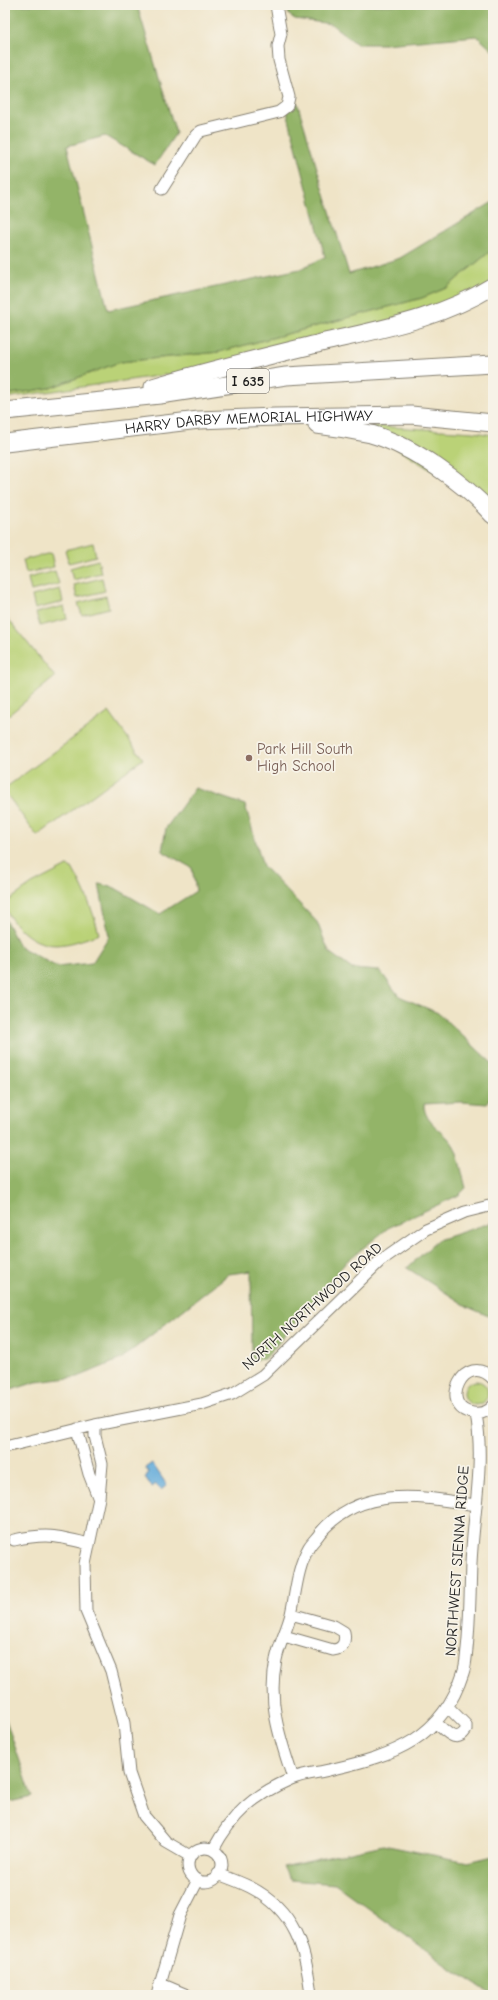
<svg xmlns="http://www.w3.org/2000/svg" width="498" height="2000" font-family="'Comic Neue',sans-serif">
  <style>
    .green { fill: #bad277; stroke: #6b774a }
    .forest { fill: #93b468; stroke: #586842 }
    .water { fill: #62abda; stroke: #3f647b }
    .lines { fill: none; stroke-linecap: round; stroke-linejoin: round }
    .minor-casing { stroke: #868072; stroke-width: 13 }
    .highway-casing { stroke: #868072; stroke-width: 19 }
    .minor { stroke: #fff; stroke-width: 11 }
    .highway { stroke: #fff; stroke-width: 17 }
    .education-dot { fill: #8d6e63; stroke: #f7f3e8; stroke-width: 1.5 }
    .labels { text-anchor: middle; stroke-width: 3.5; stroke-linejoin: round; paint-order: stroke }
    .shield { fill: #f7f3e8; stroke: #5e5c59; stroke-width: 1 }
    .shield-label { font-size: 14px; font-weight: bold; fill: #1c1c1c }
    .street-label { font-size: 15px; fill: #1c1c1c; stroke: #f7f3e8 }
    .education-label { font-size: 15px; fill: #785e54; stroke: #f7f3e8; text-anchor: start }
  </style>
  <rect width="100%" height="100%" fill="#f7f3e8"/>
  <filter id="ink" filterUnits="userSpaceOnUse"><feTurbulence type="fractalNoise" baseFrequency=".025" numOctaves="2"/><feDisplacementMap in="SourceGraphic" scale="8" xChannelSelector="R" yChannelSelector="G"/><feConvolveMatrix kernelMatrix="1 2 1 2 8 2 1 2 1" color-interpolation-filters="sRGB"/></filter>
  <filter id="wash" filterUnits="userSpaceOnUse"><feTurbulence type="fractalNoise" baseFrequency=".012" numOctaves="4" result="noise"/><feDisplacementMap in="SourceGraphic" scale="16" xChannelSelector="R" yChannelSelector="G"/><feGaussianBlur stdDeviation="0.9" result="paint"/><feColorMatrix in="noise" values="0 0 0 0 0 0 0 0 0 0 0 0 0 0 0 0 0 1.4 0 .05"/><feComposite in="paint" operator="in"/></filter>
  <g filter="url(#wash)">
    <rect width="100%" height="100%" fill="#efe4c7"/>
    <path class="green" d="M 493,249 L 493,283 L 441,309 L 185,372 L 5,398 L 5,395 L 50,388 L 120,362 L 219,352 L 422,298 L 446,288 Z
      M 359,425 L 473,432 L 493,435 L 493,509 Z
      M 93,543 L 96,556 L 69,563 L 65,550 Z
      M 51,553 L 54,567 L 26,573 L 23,560 Z
      M 98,560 L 101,573 L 73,580 L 70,568 Z
      M 55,571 L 59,584 L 31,591 L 28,578 Z
      M 102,578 L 105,591 L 77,598 L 74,585 Z
      M 60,589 L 63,602 L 35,609 L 32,596 Z
      M 106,596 L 109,608 L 82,615 L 78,603 Z
      M 64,606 L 67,619 L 40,626 L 36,613 Z
      M 5,615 L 55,677 L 5,718 Z
      M 109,712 L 143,759 L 37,836 L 5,792 L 5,788 Z
      M 67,866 L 72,868 C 84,889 93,910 99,934 C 66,946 43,954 16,925 C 11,919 5,911 5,903 L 32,884 Z
      M464 1393a12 12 0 1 1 24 0a12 12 0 1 1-24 0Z"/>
    <path class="forest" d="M 5,5 L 137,5 L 176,133 L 155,165 L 105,136 L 67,146 L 108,310 L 300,269 L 325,257 L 287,112 L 297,102 L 349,274 L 400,258 L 493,202 L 493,249 L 446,288 L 422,298 L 219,352 L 120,362 L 50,388 L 5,395 Z
      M 286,5 L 493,5 L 493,51 L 477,36 L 385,44 L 357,44 L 331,24 L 295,19 L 289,15 Z
      M 195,788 L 245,805 L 263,866 L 317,922 L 329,952 L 352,969 L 380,971 L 399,996 L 438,1013 L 493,1064 L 493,1092 L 487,1104 L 461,1102 L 424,1104 C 424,1123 442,1129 452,1143 C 458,1151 463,1178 466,1188 L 459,1195 L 388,1228 L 347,1261 L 265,1359 L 252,1360 L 251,1271 L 229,1274 L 121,1359 L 78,1377 L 36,1382 L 5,1392 L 5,919 L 19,946 L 57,967 L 92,963 L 109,936 L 99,884 L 115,888 L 160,914 L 196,891 L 192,868 L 162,851 L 166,828 Z
      M 493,1222 L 493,1318 L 468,1307 L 407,1268 L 438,1240 Z
      M 5,1717 L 32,1797 L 5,1803 Z
      M 383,1845 L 468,1862 L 493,1856 L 493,1995 L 449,1967 L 335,1884 L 291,1880 L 283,1867 Z"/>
    <path class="water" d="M 152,1463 L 167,1485 L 161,1490 L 156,1484 L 152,1487 L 145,1477 L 149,1474 L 145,1468 Z"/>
  </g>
  <g filter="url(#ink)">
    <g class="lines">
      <g class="minor-casing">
        <path id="minor" d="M 162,189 L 196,135 L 201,131 L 279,112 L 287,106 L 289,97 L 279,60 L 278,46 L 281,34 L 276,5
          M 493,1379 C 465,1349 437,1408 473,1413 C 481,1414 488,1412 493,1406
          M 95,1425 L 95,1436 L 102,1464 L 99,1498 L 85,1564 L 86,1611 L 111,1671 L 124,1723 L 129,1773 L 144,1816 L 166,1842 L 190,1856
          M 77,1429 L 89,1474 L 98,1497
          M 5,1447 L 95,1425 L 202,1404 L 232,1394 L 263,1375 L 380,1261 L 426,1229 L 465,1212 L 493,1205
          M 14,1540 C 47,1533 57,1536 89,1544
          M 284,1636 L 333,1650 C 343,1649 346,1642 344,1632 L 334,1626 L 291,1614
          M 436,1723 C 446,1731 456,1745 466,1730 L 466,1725 L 448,1707
          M 293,1778 C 280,1739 267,1702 276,1660 C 279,1644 287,1630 291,1614 C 296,1592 297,1568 309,1547 C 312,1542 317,1538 320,1533 C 361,1485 420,1496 475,1505
          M188 1865a17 17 0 1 1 34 0a17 17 0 1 1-34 0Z
          M 213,1850 C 232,1814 254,1795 291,1779 C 304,1773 319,1773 333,1769 C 394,1755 442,1739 463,1673 C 466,1665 466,1657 467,1649 C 470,1621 470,1593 471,1564 C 473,1514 485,1464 476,1414
          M 218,1874 C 229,1878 240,1882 250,1887 C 295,1910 306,1949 311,1995
          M 161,1984 L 187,1995
          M 157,1995 L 180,1915 L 198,1880"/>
      </g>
      <g class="highway-casing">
        <g id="highway">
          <path d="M 153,387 C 209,370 264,357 321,343 C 380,329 440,319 493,286"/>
          <path d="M 5,411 L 160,395 L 286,376 L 493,364"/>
          <path d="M 317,425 C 335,427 353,430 371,434 C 413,446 464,483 493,515"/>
          <path id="s1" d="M 5,443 L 199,420 L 275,417 L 411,415 L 493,423"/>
        </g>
      </g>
      <use href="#minor" class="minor"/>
      <use href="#highway" class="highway"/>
    </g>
  </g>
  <circle class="education-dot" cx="249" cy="758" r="4"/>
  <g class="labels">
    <rect class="shield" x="227" y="369" width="42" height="24" rx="3"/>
    <g class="shield-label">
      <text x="248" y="386">I 635</text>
    </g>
    <g class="street-label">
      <text dy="5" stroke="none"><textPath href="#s1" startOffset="245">HARRY DARBY MEMORIAL HIGHWAY</textPath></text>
      <text transform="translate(312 1306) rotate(-42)" y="5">NORTH NORTHWOOD ROAD</text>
      <text transform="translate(457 1561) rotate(-86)" y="5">NORTHWEST SIENNA RIDGE</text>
    </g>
    <g class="education-label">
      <text x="257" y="754">Park Hill South<tspan x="257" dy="17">High School</tspan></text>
    </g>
  </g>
  <rect width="498" height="2000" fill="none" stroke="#f7f3e8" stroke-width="20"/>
</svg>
